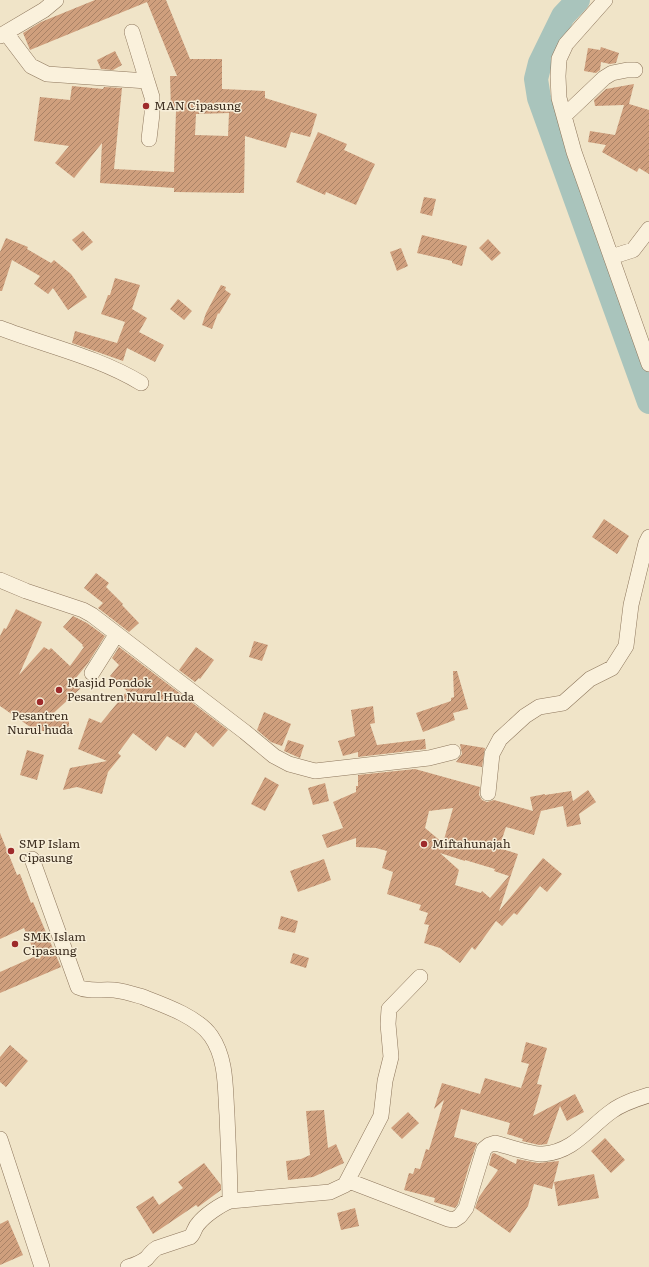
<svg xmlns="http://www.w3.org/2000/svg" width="649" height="1267" font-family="Literata,serif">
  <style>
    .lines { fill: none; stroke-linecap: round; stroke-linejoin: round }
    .river { stroke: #a9c4bc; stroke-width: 24 }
    .building { fill: url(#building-hatch); fill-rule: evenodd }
    .minor-casing { stroke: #8d765c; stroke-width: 16 }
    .minor { stroke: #faf1dc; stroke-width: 15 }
    .poi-dot { fill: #9e2a2b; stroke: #f7eed8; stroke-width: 1.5 }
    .labels { text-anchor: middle; stroke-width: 3; stroke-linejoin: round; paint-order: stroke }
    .poi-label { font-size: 12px; fill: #3d2e20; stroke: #f7eed8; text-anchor: start }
  </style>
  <defs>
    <pattern id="building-hatch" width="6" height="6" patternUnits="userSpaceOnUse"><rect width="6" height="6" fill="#cf9f7d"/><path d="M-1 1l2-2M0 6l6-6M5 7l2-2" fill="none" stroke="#a98266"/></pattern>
  </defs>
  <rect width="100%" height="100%" fill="#f0e4c8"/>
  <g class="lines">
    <path class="river" d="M 578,0 L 563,16 L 540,63 L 536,79 L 539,98 L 649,402"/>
  </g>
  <path class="building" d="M 95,0 L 166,0 L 190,59 L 222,59 L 222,89 L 265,91 L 265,98 L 317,114 L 310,137 L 291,132 L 286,148 L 245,136 L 244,193 L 174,192 L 174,188 L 100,183 L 102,143 L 74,178 L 55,163 L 69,146 L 34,141 L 40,97 L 70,100 L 72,86 L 103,89 L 104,87 L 122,88 L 114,169 L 174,172 L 176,111 L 171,111 L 170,76 L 177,76 L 147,2 L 30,50 L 23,33 L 41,22 ZM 229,113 L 228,136 L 195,135 L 196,114 Z
    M 601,47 L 619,53 L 616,63 L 610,64 L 601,62 L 600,70 L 596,73 L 584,71 L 588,48 L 600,50 Z
    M 115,51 L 122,65 L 113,70 L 101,69 L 97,60 Z
    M 634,84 L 629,104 L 649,110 L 649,174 L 639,168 L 637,172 L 602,152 L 606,145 L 588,142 L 590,131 L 615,135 L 624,105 L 595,106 L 594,100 L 606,89 Z
    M 318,132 L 347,144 L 344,150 L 375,164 L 356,205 L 326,192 L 325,195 L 296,182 Z
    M 424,197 L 436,199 L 432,216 L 420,213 Z
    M 83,231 L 93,242 L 82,251 L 72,240 Z
    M 422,235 L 467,246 L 462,266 L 452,263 L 452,261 L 417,253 Z
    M 6,238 L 28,247 L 27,249 L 51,263 L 54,260 L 71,274 L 87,297 L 68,310 L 53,288 L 48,294 L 34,284 L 40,276 L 12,260 L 2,291 L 0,291 L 0,252 Z
    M 488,239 L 501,253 L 492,261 L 479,248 Z
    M 401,248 L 408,266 L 397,271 L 390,252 Z
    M 115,278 L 140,285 L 132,309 L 147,318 L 139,332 L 164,345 L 155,362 L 127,348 L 123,361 L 72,343 L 75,331 L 117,343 L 125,322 L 101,314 L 108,295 L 110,295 Z
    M 221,285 L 226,287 L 225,290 L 231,294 L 219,314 L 218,313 L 212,329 L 202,325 L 206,313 Z
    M 178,299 L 192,311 L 184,320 L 170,309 Z
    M 604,519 L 629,536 L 617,554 L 592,537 Z
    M 96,573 L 109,583 L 106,587 L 123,604 L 122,605 L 139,623 L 129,632 L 98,608 L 103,603 L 84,588 Z
    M 16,609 L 42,622 L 19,675 L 44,647 L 49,650 L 51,648 L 70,666 L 84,647 L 82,646 L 83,645 L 63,627 L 73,616 L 87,623 L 105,636 L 88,663 L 75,679 L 82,687 L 47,719 L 69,719 L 69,731 L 36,731 L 0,706 L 0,636 L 4,628 L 6,629 Z
    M 254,641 L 268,645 L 262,661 L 249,657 Z
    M 119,647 L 228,730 L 213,747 L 196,732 L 185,748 L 167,736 L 156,751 L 133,733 L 118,753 L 121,756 L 108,772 L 102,794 L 77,787 L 63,790 L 70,768 L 107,761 L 78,749 L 89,718 L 101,723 L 127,691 L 110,676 L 119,665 L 112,658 Z
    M 196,647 L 214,660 L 200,679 L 199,678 L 195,682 L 179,670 Z
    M 453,671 L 457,671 L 468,709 L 453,713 L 455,720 L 423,732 L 416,713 L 451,701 L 451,698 L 454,697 Z
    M 373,706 L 375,723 L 370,724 L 377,745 L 425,739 L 426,749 L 358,757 L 358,752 L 343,756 L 338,741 L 355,736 L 351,710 Z
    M 264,712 L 291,724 L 282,746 L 271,742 L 257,730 Z
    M 288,740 L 304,745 L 300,758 L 284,751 Z
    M 460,744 L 485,748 L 482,767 L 456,762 L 462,754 Z
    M 27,750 L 44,755 L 37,780 L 20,775 Z
    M 415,769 L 480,787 L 479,795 L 482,800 L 487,802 L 494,800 L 533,811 L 530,797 L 545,794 L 545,795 L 571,791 L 573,801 L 588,790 L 596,802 L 579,814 L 581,824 L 567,827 L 563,806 L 541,811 L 534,835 L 506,827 L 499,848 L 518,854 L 499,911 L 543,858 L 562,874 L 547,892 L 540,886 L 517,915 L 514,913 L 502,926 L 496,921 L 475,950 L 472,947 L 460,963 L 440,948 L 424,943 L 429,925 L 424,924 L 428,913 L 419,910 L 421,905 L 387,894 L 393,872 L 382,868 L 387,851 L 376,848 L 356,847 L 356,838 L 327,848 L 322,835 L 343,828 L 333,802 L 356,792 L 356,786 L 358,786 L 358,775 ZM 453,808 L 443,843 L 425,828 L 429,811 ZM 440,853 L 465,861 L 465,860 L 495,869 L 494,871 L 509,876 L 490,898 L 482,891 L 481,893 L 455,885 L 459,870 Z
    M 265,777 L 279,785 L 265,811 L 251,804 Z
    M 325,783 L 329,801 L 313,805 L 308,788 Z
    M 0,833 L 17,875 L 20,874 L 31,903 L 33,902 L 61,967 L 0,993 L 0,972 L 36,956 L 24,928 L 0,939 Z
    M 324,859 L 331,880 L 298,892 L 290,871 Z
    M 281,916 L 298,921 L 295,933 L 278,929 Z
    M 293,953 L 309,958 L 306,968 L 290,963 Z
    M 526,1042 L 547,1048 L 537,1084 L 542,1085 L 533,1116 L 575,1094 L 584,1112 L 567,1121 L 560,1106 L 547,1144 L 539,1145 L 522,1141 L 523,1139 L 507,1134 L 510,1123 L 461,1109 L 454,1137 L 477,1143 L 469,1166 L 458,1204 L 455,1208 L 434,1202 L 435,1198 L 404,1190 L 409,1173 L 413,1174 L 415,1168 L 420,1169 L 426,1149 L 429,1150 L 444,1100 L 434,1109 L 442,1083 L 480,1094 L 485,1078 L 521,1088 L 529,1064 L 521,1062 Z
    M 10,1045 L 28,1061 L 6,1087 L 0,1082 L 0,1057 Z
    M 324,1110 L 328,1148 L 336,1144 L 344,1163 L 313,1177 L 288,1180 L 286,1161 L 301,1159 L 310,1155 L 306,1111 Z
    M 408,1112 L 419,1123 L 402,1139 L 391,1128 Z
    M 605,1138 L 625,1160 L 611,1173 L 591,1151 Z
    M 494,1153 L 516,1164 L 517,1159 L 538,1163 L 559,1161 L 552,1189 L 534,1184 L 528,1206 L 510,1233 L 475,1208 L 479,1197 L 498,1170 L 489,1165 L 492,1154 Z
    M 204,1163 L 221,1185 L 221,1190 L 198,1207 L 196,1205 L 153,1234 L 136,1207 L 153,1196 L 159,1205 L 183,1188 L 178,1182 Z
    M 594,1174 L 599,1198 L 558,1206 L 554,1182 Z
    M 355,1208 L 359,1226 L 341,1230 L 337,1213 Z
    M 8,1220 L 23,1255 L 0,1265 L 0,1224 Z"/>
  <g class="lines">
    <g class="minor-casing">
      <path id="minor" d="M 605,0 L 566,44 L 559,59 L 558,76 L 559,98 L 574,152 L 649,364
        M 132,32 L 147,81
        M 6,33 L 31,66 L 47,74 L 147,81 L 152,97 L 152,114 L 149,139
        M 0,36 L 44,10 L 56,0
        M 564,116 L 604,78 L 612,73 L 627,70 L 635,70
        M 611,257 L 633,250 L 649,229
        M 0,328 C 47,346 98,357 141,383
        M 0,580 L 26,591 L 83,610 L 92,615 L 245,732 L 274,756 L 289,764 L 315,771 L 429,758 L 453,752
        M 92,673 L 116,635
        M 488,793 L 492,754 L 500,739 L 525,716 L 539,707 L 563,703 L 590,679 L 612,668 L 626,646 L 631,605 L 646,543 L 649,537
        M 32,859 L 78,987 C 88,992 102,989 114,990 C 124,991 133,994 143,997 C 164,1005 198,1017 211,1036 C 227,1059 225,1089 227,1115 C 228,1144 230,1172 230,1201
        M 0,1139 L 42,1267
        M 349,1181 L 448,1219 L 454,1220 L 460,1216 L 466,1208 L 484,1149 L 489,1145 L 495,1143 C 507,1146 532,1155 543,1154 C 574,1152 589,1127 612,1111 C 623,1103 636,1099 649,1095
        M 128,1267 C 135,1265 141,1263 147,1258 C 150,1254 152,1251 157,1248 L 190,1237 C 194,1234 194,1228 198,1224 C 205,1215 220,1205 230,1201 L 330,1192 L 345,1185 L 381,1116 L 385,1081 L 391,1057 L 388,1024 L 389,1009 L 420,977"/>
    </g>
    <use href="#minor" class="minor"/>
  </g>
  <g class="poi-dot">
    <circle cx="146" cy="106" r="4"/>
    <circle cx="59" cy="690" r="4"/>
    <circle cx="40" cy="702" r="4"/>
    <circle cx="424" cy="844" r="4"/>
    <circle cx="11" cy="851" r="4"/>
    <circle cx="15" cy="944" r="4"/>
  </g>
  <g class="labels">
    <g class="poi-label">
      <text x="154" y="110">MAN Cipasung</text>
      <text x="67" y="687">Masjid Pondok<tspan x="67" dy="14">Pesantren Nurul Huda</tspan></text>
      <text x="40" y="720" text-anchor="middle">Pesantren<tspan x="40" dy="14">Nurul huda</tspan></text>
      <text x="19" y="848">SMP Islam<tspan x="19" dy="14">Cipasung</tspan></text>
      <text x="432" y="848">Miftahunajah</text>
      <text x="23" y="941">SMK Islam<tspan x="23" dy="14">Cipasung</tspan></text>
    </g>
  </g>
</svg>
